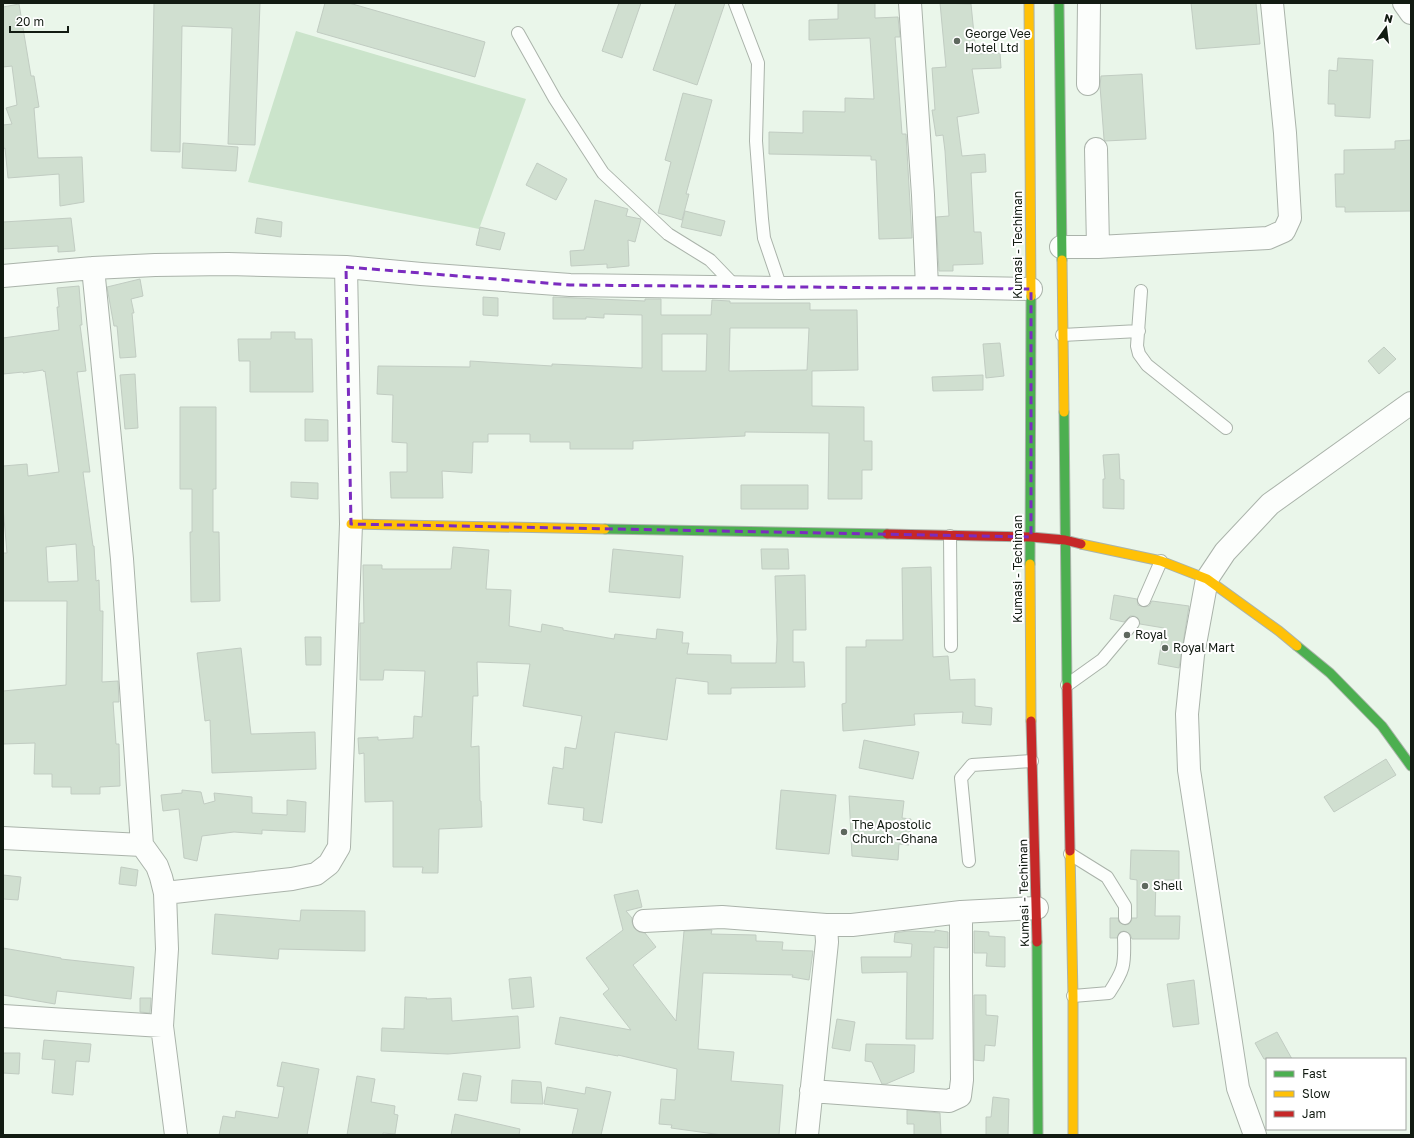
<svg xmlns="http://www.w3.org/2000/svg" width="1414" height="1138" font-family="'Golos Text',sans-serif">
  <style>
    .green { fill: #cbe4cb }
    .building { fill: #d0dfd0; stroke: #c1ccc2; fill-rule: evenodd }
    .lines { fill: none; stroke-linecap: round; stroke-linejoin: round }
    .lane-casing { stroke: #aab3aa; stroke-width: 14 }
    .street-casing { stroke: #aab3aa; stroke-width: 24 }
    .fast-casing { stroke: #aab3aa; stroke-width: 11 }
    .slow-casing { stroke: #aab3aa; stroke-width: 11 }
    .jam-casing { stroke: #aab3aa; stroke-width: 11 }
    .lane { stroke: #fcfefc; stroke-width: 12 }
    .street { stroke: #fcfefc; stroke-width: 22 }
    .fast { stroke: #4caf50; stroke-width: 9 }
    .slow { stroke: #ffc107; stroke-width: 9 }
    .jam { stroke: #c62828; stroke-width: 9 }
    .marked { fill: none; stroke: #7b2cbf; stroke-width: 3; stroke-dasharray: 8 5; stroke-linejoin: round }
    .poi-dot { fill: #5e685e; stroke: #fff; stroke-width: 1.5 }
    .labels { text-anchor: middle; stroke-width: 4; stroke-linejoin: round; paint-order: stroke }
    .poi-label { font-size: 12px; fill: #121b12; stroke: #fff; text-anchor: start }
    .street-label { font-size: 12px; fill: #121b12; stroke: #fff }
  </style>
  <rect width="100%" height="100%" fill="#eaf6ea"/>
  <path class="green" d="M 296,31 L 526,99 L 479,229 L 248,182 Z"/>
  <path class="building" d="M 154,3 L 260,3 L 255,145 L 228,144 L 232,28 L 182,26 L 180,152 L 151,151 Z
    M 325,3 L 349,3 L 485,42 L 475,77 L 317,32 Z
    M 619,3 L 641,3 L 622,58 L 602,51 Z
    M 676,3 L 725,3 L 697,85 L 653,70 Z
    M 838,3 L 875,3 L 875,18 L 898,17 L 900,37 L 895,37 L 902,134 L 906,134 L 912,238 L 879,239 L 876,160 L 871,160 L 871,156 L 769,154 L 769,132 L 803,133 L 803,111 L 845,112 L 845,98 L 874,99 L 870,38 L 809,40 L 809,20 L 838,19 Z
    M 940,3 L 971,4 L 976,54 L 1000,53 L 1001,68 L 972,69 L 979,113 L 957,117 L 962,156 L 985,154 L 986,172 L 971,173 L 974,232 L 981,232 L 983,264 L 953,265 L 953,271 L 939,271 L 936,217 L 949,216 L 945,151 L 943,135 L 936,136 L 932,110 L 935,110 L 932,68 L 946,67 Z
    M 1191,3 L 1256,3 L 1260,44 L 1196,49 Z
    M 19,4 L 31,76 L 34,76 L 39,107 L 34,108 L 38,158 L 82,157 L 84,202 L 60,206 L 59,174 L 8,178 L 5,148 L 3,149 L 3,125 L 12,124 L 6,108 L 17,105 L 12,66 L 3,67 L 3,7 Z
    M 1338,58 L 1373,60 L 1370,118 L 1335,116 L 1335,104 L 1328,104 L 1329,70 L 1337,71 Z
    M 1142,74 L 1146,139 L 1105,141 L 1104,139 L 1100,86 L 1101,76 Z
    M 683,93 L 712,100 L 686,194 L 689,194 L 682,220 L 658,213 L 671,162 L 665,160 Z
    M 1411,140 L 1411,211 L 1345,212 L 1345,207 L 1336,207 L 1335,174 L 1344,174 L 1344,150 L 1395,149 L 1395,141 Z
    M 183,143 L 238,147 L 236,171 L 182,168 Z
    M 537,163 L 567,179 L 556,200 L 526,185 Z
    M 595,200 L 628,209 L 626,216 L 641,219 L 635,242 L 628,240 L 629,266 L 607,268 L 607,264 L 571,266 L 570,251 L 584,250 Z
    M 685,211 L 725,221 L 721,236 L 681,227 Z
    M 71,218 L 75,251 L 58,252 L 58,246 L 3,249 L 3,222 Z
    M 257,218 L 282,222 L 281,237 L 255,233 Z
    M 480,227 L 505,233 L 500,250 L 476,245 Z
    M 140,279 L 143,296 L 131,299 L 134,313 L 132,313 L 136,357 L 120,358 L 117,326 L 114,326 L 107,287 Z
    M 79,286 L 82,325 L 80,325 L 86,371 L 77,372 L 90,472 L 83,472 L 93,546 L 94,546 L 96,581 L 99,580 L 100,611 L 103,611 L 102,682 L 118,681 L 119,702 L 113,702 L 116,744 L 119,744 L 120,786 L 100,787 L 100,794 L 71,794 L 71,787 L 52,787 L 52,774 L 34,774 L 35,743 L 3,744 L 3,691 L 66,685 L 67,601 L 3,601 L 3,553 L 7,553 L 3,507 L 3,466 L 27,464 L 28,476 L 59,472 L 45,371 L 44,372 L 43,370 L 23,373 L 23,372 L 3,374 L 3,338 L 59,330 L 57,307 L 59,307 L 57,288 ZM 76,544 L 78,581 L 48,582 L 46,547 Z
    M 483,297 L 498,298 L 498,316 L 483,315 Z
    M 553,297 L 645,301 L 645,299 L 661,299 L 661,315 L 711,315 L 712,300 L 730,301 L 730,303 L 810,303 L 810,310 L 857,310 L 858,370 L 812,371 L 812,406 L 864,407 L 864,441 L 872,441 L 872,470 L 862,470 L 862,499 L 828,499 L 829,433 L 745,432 L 745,436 L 633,441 L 633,449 L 570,449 L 570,442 L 530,442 L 530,434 L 488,434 L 488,442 L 473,442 L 472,473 L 442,471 L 443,498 L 391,498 L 390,472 L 407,472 L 407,443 L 392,442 L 393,395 L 377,394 L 378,366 L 470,367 L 470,361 L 552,366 L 552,364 L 642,368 L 642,315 L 604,314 L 604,318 L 586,317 L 586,319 L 553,319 ZM 730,328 L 809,328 L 807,370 L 729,371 ZM 662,334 L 707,334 L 706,371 L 662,371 Z
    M 271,332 L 295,332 L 295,339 L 312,339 L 313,392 L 250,392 L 250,361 L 239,361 L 238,339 L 271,339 Z
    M 1000,343 L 1004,376 L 986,378 L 983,344 Z
    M 1384,347 L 1396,359 L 1379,374 L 1368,361 Z
    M 135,374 L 138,428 L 125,429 L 120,375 Z
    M 983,375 L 983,390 L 933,391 L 932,377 Z
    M 180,407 L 216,407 L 216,489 L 213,489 L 213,532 L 219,532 L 220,601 L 191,602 L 190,532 L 192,532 L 192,489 L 180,489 Z
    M 305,419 L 328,420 L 328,441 L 305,441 Z
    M 1119,454 L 1120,479 L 1124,480 L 1124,509 L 1103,508 L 1103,479 L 1105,479 L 1103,455 Z
    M 291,482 L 318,483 L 318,499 L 291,497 Z
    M 741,485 L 808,485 L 808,509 L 741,509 Z
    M 453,547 L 489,550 L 486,589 L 511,590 L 509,626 L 541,632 L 542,624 L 563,628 L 563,630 L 614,639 L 615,634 L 656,639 L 657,629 L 683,632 L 682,643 L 689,643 L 687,654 L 731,655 L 731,663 L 776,663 L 777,640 L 775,576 L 805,575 L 806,630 L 793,630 L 793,662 L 804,662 L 805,687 L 731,688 L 731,694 L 708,694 L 708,682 L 676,678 L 667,740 L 615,732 L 602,823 L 583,820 L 584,808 L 548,804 L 553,767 L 563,769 L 565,747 L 576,749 L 582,716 L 523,706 L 530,664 L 477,662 L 478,696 L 473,696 L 471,747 L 479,746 L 480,801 L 481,801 L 482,827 L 439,829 L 438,873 L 422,873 L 423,867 L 393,867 L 393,801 L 365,802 L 364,753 L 359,754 L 358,738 L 378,737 L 378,740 L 413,738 L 414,716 L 422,717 L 425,671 L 384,670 L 383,680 L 360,680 L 360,623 L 364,623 L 363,565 L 382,565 L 382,569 L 451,569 Z
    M 613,549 L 683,556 L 680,598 L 609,592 Z
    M 761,549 L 788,549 L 789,569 L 762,569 Z
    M 931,567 L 933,657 L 948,656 L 950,680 L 975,679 L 975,706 L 992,708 L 991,725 L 962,723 L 963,712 L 914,714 L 915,725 L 843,731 L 842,704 L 846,703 L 846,647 L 866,647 L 866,640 L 903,640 L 902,568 Z
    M 1114,595 L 1137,599 L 1138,605 L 1144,607 L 1149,606 L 1152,601 L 1189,606 L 1179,668 L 1158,664 L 1164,628 L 1140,624 L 1138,618 L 1134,616 L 1130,616 L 1124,622 L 1110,619 Z
    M 305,637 L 321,637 L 321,665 L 306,665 Z
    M 241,648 L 251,734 L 315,732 L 316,769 L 212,773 L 210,720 L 205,721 L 197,653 Z
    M 864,740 L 919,752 L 913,779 L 859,768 Z
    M 1386,759 L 1396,775 L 1334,812 L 1324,797 Z
    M 182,790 L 201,792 L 204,804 L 215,801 L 214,793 L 252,797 L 252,813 L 287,815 L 287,800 L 306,802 L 305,832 L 262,830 L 262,834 L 234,832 L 202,836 L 197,861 L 184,858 L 179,809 L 163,811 L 161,795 L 182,793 Z
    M 781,790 L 836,795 L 829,854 L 776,849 Z
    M 849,796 L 904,801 L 902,818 L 911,819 L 909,845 L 899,844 L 898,860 L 852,856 Z
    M 1131,850 L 1179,851 L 1179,880 L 1156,880 L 1155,916 L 1180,916 L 1179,939 L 1132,939 L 1130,934 L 1124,931 L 1120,932 L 1117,938 L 1110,938 L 1110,918 L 1118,918 L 1119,922 L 1125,925 L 1129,924 L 1132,918 L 1137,918 L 1137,880 L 1130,879 Z
    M 121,867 L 138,870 L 136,886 L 119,884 Z
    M 3,875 L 21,877 L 18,900 L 3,899 Z
    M 638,890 L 642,907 L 626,911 L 632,918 L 632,922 L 634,928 L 639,932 L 645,933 L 656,947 L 633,965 L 676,1021 L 684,931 L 712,930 L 711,934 L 756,935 L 756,941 L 783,942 L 782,950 L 813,951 L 809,980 L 792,977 L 793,975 L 703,973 L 698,1049 L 734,1052 L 731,1081 L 783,1085 L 779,1135 L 722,1135 L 671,1128 L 672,1125 L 659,1124 L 661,1099 L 675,1100 L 677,1069 L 618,1055 L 618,1056 L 555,1044 L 560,1017 L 631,1030 L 603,994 L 609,989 L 586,958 L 623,930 L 614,895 Z
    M 301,910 L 365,911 L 365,951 L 279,949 L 278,959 L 212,954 L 215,914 L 300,921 Z
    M 935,930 L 948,932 L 948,948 L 934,947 L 933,1039 L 906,1039 L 907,972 L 862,973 L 861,957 L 911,957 L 912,944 L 894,942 L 895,933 L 908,931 L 935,932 Z
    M 974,931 L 989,932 L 989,936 L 1005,937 L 1005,967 L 986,966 L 987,953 L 974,953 Z
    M 3,948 L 61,958 L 61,959 L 134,967 L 131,999 L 57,991 L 55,1004 L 3,995 Z
    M 531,977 L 534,1007 L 512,1009 L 509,979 Z
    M 1194,980 L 1199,1024 L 1173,1027 L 1167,984 Z
    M 974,995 L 986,995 L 986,1015 L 998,1016 L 995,1046 L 985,1045 L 984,1061 L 974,1060 Z
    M 405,997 L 427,998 L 426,999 L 451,998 L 452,1021 L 518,1016 L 520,1048 L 448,1054 L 381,1051 L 382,1028 L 404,1029 Z
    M 140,998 L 151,998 L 150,1013 L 140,1012 Z
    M 837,1019 L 855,1022 L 850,1051 L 832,1048 Z
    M 1277,1032 L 1292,1059 L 1264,1059 L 1255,1043 Z
    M 44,1040 L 91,1044 L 89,1062 L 76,1061 L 73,1095 L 52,1093 L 55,1060 L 42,1059 Z
    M 866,1044 L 915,1045 L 914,1072 L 886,1084 L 882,1084 L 872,1062 L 865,1061 Z
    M 3,1053 L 20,1053 L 19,1074 L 3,1073 Z
    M 282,1062 L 319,1069 L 307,1135 L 219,1135 L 223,1116 L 235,1118 L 236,1111 L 278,1118 L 284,1087 L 277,1086 Z
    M 463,1073 L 481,1076 L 477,1101 L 458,1100 Z
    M 357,1076 L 375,1079 L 371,1102 L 395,1106 L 394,1114 L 398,1115 L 395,1134 L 383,1133 L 383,1135 L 347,1135 Z
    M 512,1080 L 541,1082 L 543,1104 L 511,1103 Z
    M 547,1087 L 585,1094 L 586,1087 L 611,1092 L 601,1135 L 572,1135 L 578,1109 L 544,1104 Z
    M 993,1097 L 1009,1099 L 1008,1135 L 986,1135 L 986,1117 L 991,1117 Z
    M 907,1110 L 940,1113 L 941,1135 L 914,1135 L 914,1124 L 907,1124 Z
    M 455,1114 L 520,1129 L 519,1135 L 451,1135 Z"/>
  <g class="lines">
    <g class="lane-casing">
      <path id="lane" d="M 735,3 L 758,63 L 756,141 L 762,219 L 764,238 L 781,288
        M 518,33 L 555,99 L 603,173 L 668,234 L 710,260 L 736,287
        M 1141,291 L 1137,346 L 1139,354 L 1147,365 L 1226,428
        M 1062,335 L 1139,331
        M 950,536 L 951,646
        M 1144,600 L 1161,561
        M 1067,685 L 1102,660 L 1133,623
        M 1070,854 L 1107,877 L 1125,906 L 1125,918
        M 969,861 L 961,778 L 972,765 L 1032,761
        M 1073,996 L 1109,993 C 1124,970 1125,966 1124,938"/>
    </g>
    <g class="street-casing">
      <path id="street" d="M 910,3 L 923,195 L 927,287
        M 1404,3 L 1411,13
        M 1088,84 L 1089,3
        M 1096,149 L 1098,247
        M 1061,247 L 1098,247 L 1268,238 L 1284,231 L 1290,218 L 1285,133 L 1272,3
        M 93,268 L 122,559 L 142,845
        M 3,276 L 93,268 L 155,265 L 228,264 L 346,267 L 421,274 L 570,285 L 781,288 L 927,287 L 1031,289
        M 3,838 L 142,845 L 157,866 L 161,877 L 165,893 L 167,949 L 162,1026 L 176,1135
        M 165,893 L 292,879 L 316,874 L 329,864 L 339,847 L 351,524 L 346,267
        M 644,921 L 722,917 L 826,925
        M 3,1016 L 162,1026
        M 811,1091 L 949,1101 L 960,1096 L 962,1080 L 961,976 L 961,912
        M 807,1135 L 827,942 L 826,925 L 852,925 L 961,912 L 1037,908
        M 1255,1135 L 1238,1088 L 1189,770 L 1187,714 L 1193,655 L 1207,579 L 1225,552 L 1270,504 L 1411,403"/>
    </g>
    <g class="fast-casing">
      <path id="fast" d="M 1059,3 L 1062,260
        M 1064,412 L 1067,687
        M 605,529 L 887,534
        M 1030,564 L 1031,296
        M 1297,646 L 1330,673 L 1382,726 L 1411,766
        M 1037,942 L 1038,1135"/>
    </g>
    <g class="slow-casing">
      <path id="slow" d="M 1029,3 L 1031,296
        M 1062,260 L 1064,412
        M 351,524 L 605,529
        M 1081,544 L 1161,561 L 1207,579 L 1279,631 L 1297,646
        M 1030,564 L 1031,721
        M 1070,851 L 1073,996 L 1073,1135"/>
    </g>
    <g class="jam-casing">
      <path id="jam" d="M 887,534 L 1031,537 L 1065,540 L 1081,544
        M 1067,687 L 1070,851
        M 1031,721 L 1037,942"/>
    </g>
    <use href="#lane" class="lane"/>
    <use href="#street" class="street"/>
    <use href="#fast" class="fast"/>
    <use href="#slow" class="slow"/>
    <use href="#jam" class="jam"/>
  </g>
  <path class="marked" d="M 346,267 L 570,285 L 1031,289 L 1031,537 L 351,524 Z"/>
  <g class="poi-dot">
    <circle cx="957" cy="41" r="4"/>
    <circle cx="1127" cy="635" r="4"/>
    <circle cx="1165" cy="648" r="4"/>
    <circle cx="844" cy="832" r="4"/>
    <circle cx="1145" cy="886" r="4"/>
  </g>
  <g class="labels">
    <g class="poi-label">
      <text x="965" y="38">George Vee<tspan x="965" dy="14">Hotel Ltd</tspan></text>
      <text x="1135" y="639">Royal</text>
      <text x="1173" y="652">Royal Mart</text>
      <text x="852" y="829">The Apostolic<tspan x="852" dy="14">Church -Ghana</tspan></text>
      <text x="1153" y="890">Shell</text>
    </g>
    <g class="street-label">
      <text transform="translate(1018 245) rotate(-90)" y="4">Kumasi - Techiman</text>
      <text transform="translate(1018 569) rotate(-90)" y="4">Kumasi - Techiman</text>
      <text transform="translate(1024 893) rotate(-91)" y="4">Kumasi - Techiman</text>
    </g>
  </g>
  <rect width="1414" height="1138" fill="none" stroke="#121b12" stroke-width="8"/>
  <rect x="1266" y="1058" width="140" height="72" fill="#ffffff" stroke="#a0a4a0"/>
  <rect x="1274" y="1071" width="20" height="6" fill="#4caf50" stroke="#a0a4a0"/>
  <text x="1302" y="1078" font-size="12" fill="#121b12">Fast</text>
  <rect x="1274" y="1091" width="20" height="6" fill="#ffc107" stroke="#a0a4a0"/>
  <text x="1302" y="1098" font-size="12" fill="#121b12">Slow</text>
  <rect x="1274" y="1111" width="20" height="6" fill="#c62828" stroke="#a0a4a0"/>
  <text x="1302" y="1118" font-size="12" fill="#121b12">Jam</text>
  <g transform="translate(1386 28) rotate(14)" stroke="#ffffff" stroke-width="3" paint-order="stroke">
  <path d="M0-3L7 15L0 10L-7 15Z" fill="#121b12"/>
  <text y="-6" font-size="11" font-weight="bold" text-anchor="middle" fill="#121b12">N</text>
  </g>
  <path d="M10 26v6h58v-6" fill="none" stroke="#121b12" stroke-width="2"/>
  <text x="16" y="26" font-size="12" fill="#121b12" stroke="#ffffff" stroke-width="3" paint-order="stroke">20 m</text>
</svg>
